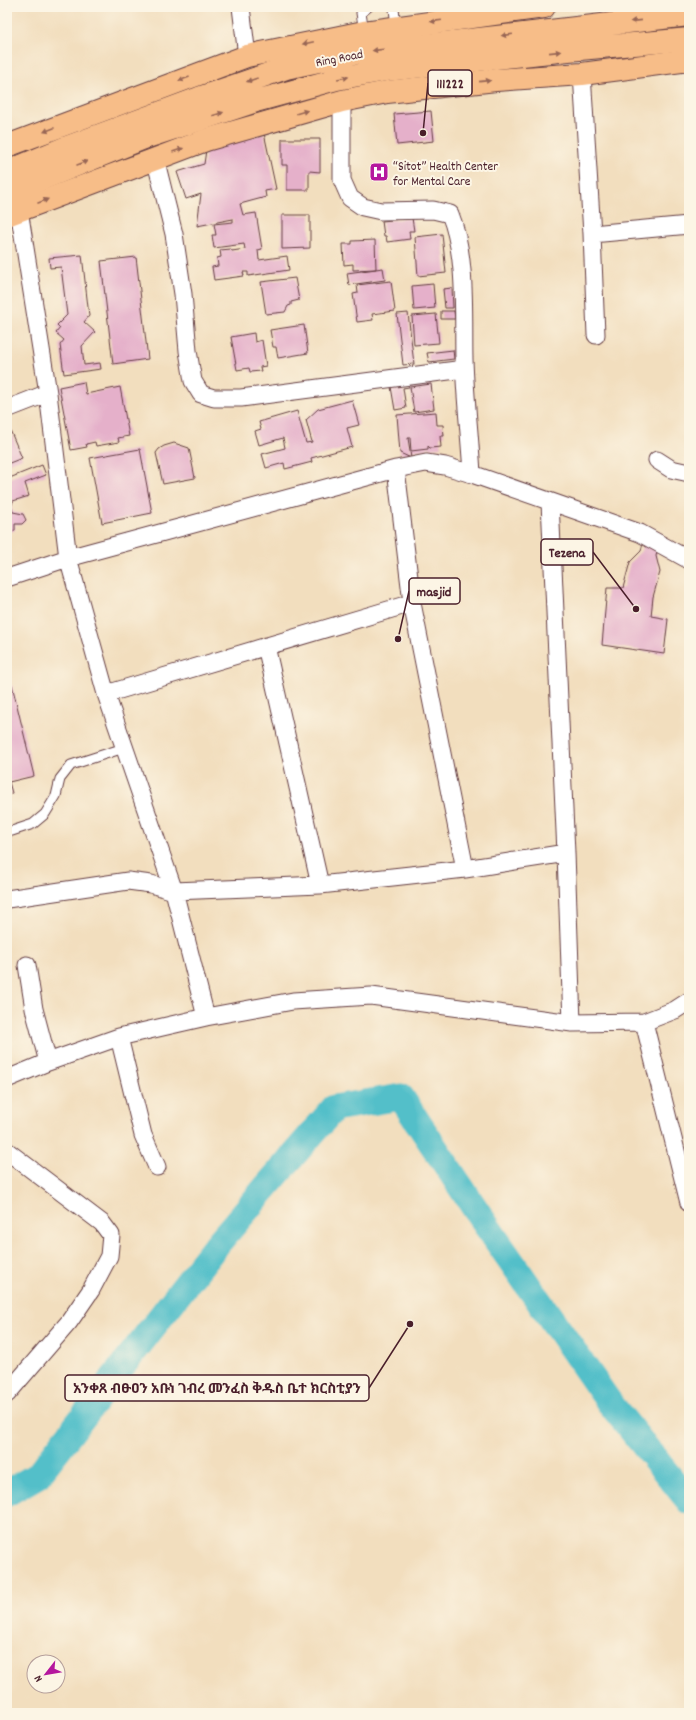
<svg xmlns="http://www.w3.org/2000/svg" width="696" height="1720" font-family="Dekko,'Noto Sans Ethiopic',sans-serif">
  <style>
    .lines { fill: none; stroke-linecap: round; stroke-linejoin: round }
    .river { stroke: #52bfc9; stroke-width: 27 }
    .building { fill: #e5b0ca }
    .lane-casing { stroke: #633c41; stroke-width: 11 }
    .street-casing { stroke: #633c41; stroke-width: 19 }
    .primary-casing { stroke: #633c41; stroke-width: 24 }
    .highway-casing { stroke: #633c41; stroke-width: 24 }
    .lane { stroke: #fff; stroke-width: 9 }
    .street { stroke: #fff; stroke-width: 17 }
    .primary { stroke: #f7bd88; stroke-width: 22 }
    .highway { stroke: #f7bd88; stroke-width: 22 }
    .oneway { fill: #986655 }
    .labels { text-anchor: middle; stroke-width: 4; stroke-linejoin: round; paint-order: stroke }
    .street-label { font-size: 13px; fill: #4a1f2b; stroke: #fcf5e5 }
    .poi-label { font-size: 13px; fill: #4a1f2b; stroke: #fcf5e5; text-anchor: start }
    .leader { fill: none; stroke: #4a1f2b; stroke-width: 1.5 }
    .callout-dot { fill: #4a1f2b; stroke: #fcf5e5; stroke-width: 1.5 }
    .callout { fill: #fcf5e5; stroke: #4a1f2b; stroke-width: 1.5 }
    .callout-label { font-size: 14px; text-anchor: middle; font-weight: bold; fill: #4a1f2b }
  </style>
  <rect width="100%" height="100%" fill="#fcf5e5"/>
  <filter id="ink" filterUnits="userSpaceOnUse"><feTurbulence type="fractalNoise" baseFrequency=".025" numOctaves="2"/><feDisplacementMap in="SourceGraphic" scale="8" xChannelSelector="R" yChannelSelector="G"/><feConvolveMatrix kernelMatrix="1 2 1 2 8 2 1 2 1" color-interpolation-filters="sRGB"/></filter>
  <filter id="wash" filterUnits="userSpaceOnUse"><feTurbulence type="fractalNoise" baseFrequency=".012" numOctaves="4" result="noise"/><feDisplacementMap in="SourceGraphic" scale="16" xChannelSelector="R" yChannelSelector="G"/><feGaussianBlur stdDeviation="0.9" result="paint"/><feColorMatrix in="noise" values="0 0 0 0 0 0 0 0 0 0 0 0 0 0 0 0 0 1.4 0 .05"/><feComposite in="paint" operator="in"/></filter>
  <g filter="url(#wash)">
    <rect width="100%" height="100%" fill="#f2debe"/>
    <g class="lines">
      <path class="river" d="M 7,1493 L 38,1475 L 218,1243 L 334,1108 L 401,1097 L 486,1225 L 609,1402 L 689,1501"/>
    </g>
    <g id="blocks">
      <path class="building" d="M 431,111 L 434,141 L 397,145 L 394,114 Z
        M 264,133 L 276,189 L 265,191 L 266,197 L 240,204 L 243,215 L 256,213 L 262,249 L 258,250 L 259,260 L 287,256 L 289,270 L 248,276 L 248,272 L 243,272 L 244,276 L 214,280 L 212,267 L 218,266 L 217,258 L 221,257 L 220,250 L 231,249 L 232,251 L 245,249 L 244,244 L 214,248 L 212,235 L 216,235 L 214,224 L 233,222 L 233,219 L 197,226 L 201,194 L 186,199 L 177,172 L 204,164 L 206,150 Z
        M 282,139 L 320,139 L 320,172 L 309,171 L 309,190 L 287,190 L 287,165 L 282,165 Z
        M 282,215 L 310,215 L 310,248 L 282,249 Z
        M 412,218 L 414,231 L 409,231 L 410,239 L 387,242 L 386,236 L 384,236 L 382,221 Z
        M 442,234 L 446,273 L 418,276 L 415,237 Z
        M 375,240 L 376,269 L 353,270 L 353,264 L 344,265 L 343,244 L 352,244 L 352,241 Z
        M 82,255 L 89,316 L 84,322 L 95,332 L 82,346 L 84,365 L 100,363 L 101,369 L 64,374 L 60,345 L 64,340 L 56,333 L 60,328 L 57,325 L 67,315 L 61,267 L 50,268 L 49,258 Z
        M 136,257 L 148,359 L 113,364 L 101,261 Z
        M 383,268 L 385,280 L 349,285 L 347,273 Z
        M 295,278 L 299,300 L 291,302 L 291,305 L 288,306 L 285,312 L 266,314 L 261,282 Z
        M 391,281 L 395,311 L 372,314 L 373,320 L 357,322 L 353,294 L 358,293 L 357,285 Z
        M 433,284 L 435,308 L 414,310 L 412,286 Z
        M 452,288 L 453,308 L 445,308 L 443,289 Z
        M 441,311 L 454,311 L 455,319 L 441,319 Z
        M 408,313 L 414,364 L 403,365 L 397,314 Z
        M 436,314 L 439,343 L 414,345 L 412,316 Z
        M 304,325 L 308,353 L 278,358 L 276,347 L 273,347 L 270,330 Z
        M 254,333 L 255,342 L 262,340 L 266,366 L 260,367 L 261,371 L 250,372 L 249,368 L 237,370 L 231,337 Z
        M 453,350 L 454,359 L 429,362 L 427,353 Z
        M 408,378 L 409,387 L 403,388 L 406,408 L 395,410 L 390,381 Z
        M 84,382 L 86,394 L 120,387 L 129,436 L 118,438 L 119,442 L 96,446 L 95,442 L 86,444 L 87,447 L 71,450 L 59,387 Z
        M 431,384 L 434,409 L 414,412 L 410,387 Z
        M 352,400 L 359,425 L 347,428 L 352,447 L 311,458 L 312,462 L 285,469 L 284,463 L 266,468 L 262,454 L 285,448 L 283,438 L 259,445 L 255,431 L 261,429 L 259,422 L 297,411 L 306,443 L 312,442 L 306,420 L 318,409 Z
        M 436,412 L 437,425 L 443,425 L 444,436 L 440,436 L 441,447 L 430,448 L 428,446 L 428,449 L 411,451 L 410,438 L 408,438 L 411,458 L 400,453 L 397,415 Z
        M 10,430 L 22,458 L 7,464 L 7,432 Z
        M 174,443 L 189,448 L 195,478 L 163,484 L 156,453 L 159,449 L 164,446 Z
        M 140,449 L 152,513 L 102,523 L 90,458 Z
        M 42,465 L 46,475 L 25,483 L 29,496 L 13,501 L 11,507 L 13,512 L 23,514 L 26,520 L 22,524 L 15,524 L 15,530 L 8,533 L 7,532 L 7,479 Z
        M 643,543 L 658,548 L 656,556 L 660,572 L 653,597 L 651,616 L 668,619 L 664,654 L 602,645 L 607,588 L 623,588 L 630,562 L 641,551 Z
        M 12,685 L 34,776 L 9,782 L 12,793 L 7,795 L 7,687 Z"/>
    </g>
  </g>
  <g filter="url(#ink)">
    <use href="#blocks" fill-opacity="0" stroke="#633c41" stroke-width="1"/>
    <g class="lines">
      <g class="lane-casing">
        <path id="lane" d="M 393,7 L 394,9 L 396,26
          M 364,32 L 361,13 L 368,7
          M 7,831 L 12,831 L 33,824 L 45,814 L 56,796 L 60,779 L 71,765 L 124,748"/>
      </g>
      <g class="street-casing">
        <path id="street" d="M 241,7 L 247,56
          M 582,74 L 592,234 L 596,335
          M 342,101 L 342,180 L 350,198 L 363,207 L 381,211 L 433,210 L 450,214 C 467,256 463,314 464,359 C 465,397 470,436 472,474
          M 155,158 L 174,234 L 183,294 L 188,351 L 193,381 L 201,394 L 214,398 L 241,398 L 464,369
          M 19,210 L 48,393 L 68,558 L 106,694 L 174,891 L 206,1017
          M 592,234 L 689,225
          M 7,409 L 48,393
          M 657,460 L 671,469 L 689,473
          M 396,469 L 412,603 L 465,869
          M 550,502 L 566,853 L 572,1023
          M 7,578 L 68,558 L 396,469 L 426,463 L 445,466 L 472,474 L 640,533 L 689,560
          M 266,646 L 320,885
          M 106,694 L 412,603
          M 7,899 L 128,881 L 151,884 L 174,891 L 320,885 L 465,869 L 566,853
          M 27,965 L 34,1009 L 48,1062
          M 644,1022 L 689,1203
          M 119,1037 L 143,1135 L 157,1167
          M 7,1079 L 48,1062 L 119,1037 L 206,1017 L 293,1001 L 371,996 L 572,1023 L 644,1022 L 675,1010 L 689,1001
          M 7,1151 L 102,1223 L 111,1235 L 109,1256 L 91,1290 L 69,1322 L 7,1394"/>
      </g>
      <g class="primary-casing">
        <path id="primary" d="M 7,146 L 247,56 L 364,32 L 544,7
          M 7,215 L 206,140 L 342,101 L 387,92 L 496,80 L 582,74 L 689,60"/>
      </g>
      <g class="highway-casing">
        <path id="highway" d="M 7,172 L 67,147 L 199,98 L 286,68 L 356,53 L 689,15
          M 7,193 L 144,138 L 256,101 L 337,79 L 386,70 L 568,50 L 689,39"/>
      </g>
      <use href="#lane" class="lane"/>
      <use href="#street" class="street"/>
      <use href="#primary" class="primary"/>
      <use href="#highway" class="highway"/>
    </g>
    <defs><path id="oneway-solid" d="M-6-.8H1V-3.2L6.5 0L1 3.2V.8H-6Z"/></defs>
    <g class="oneway">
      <use href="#oneway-solid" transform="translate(436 21) rotate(173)"/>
      <use href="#oneway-solid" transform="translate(636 21) rotate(174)"/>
      <use href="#oneway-solid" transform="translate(507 35) rotate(173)"/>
      <use href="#oneway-solid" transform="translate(308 43) rotate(168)"/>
      <use href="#oneway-solid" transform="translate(378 50) rotate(173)"/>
      <use href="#oneway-solid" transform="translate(555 52) rotate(-6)"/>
      <use href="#oneway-solid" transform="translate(343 78) rotate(-10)"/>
      <use href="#oneway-solid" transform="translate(184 79) rotate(160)"/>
      <use href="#oneway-solid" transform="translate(252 80) rotate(161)"/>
      <use href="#oneway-solid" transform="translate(485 81) rotate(-6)"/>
      <use href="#oneway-solid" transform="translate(302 112) rotate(-16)"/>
      <use href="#oneway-solid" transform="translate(218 114) rotate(-18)"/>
      <use href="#oneway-solid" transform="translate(49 130) rotate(159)"/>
      <use href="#oneway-solid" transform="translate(178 150) rotate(-19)"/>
      <use href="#oneway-solid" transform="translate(82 163) rotate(-22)"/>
      <use href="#oneway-solid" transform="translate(43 201) rotate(-21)"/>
    </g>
  </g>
  <defs>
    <g id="hospital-square" transform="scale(1)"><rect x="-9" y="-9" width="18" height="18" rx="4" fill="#b5179e" stroke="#fcf5e5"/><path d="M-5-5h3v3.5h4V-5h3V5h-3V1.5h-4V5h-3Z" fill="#fff"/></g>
  </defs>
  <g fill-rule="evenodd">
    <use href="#hospital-square" x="379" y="172"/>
  </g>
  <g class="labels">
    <g class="street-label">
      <text transform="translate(339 57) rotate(-11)" y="5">Ring Road</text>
    </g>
    <g class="poi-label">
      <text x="393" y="170">“Sitot” Health Center<tspan x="393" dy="15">for Mental Care</tspan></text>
    </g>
  </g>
  <path class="leader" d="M423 133L428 83M636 609L593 552M398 639L409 591M410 1324L369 1388"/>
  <g class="callout-dot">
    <circle cx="423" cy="133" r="4"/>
    <circle cx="636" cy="609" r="4"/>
    <circle cx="398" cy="639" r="4"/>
    <circle cx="410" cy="1324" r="4"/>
  </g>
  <g class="callout">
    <rect x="428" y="70" width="44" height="26" rx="4"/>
    <rect x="541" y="539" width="52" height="26" rx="4"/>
    <rect x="409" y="578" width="51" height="26" rx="4"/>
    <rect x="65" y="1375" width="304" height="26" rx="4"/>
  </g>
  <g class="callout-label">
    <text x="450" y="88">111222</text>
    <text x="567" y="557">Tezena</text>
    <text x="434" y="596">masjid</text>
    <text x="217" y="1393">አንቀጸ ብፁዐን አቡነ ገብረ መንፈስ ቅዱስ ቤተ ክርስቲያን</text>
  </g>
  <rect width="696" height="1720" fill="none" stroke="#fcf5e5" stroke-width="24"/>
  <g transform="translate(46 1674) rotate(239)"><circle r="19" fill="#fcf5e5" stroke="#b59f9b"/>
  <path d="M0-3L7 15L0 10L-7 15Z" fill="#b5179e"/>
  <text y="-6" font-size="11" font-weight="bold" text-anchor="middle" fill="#4a1f2b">N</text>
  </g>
</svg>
